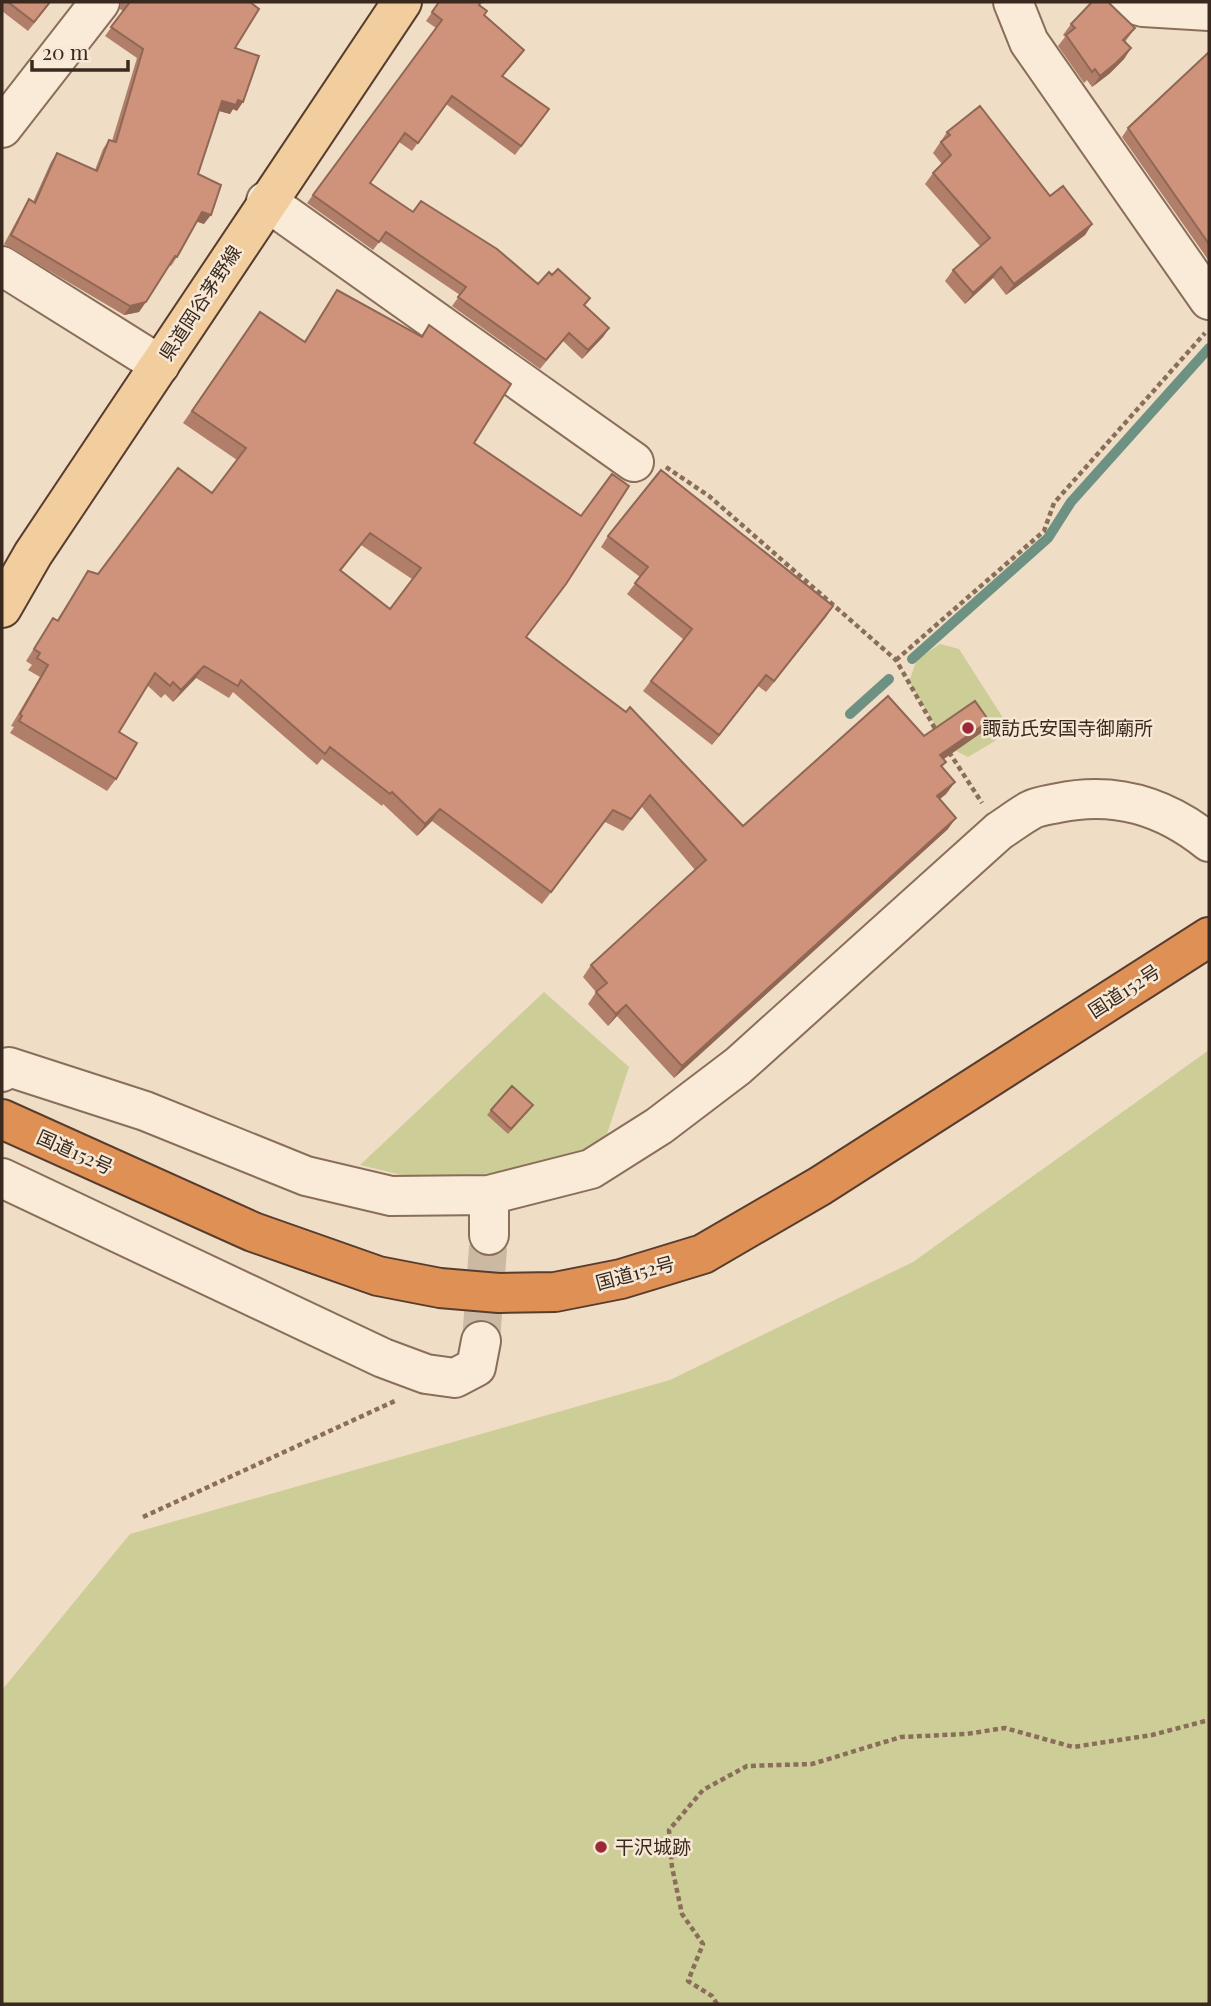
<svg xmlns="http://www.w3.org/2000/svg" width="1211" height="2006" font-family="'Playfair Display','Noto Sans JP',serif">
  <style>
    .green { fill: #cdcd98 }
    .lines { fill: none; stroke-linecap: round; stroke-linejoin: round }
    .stream { stroke: #6d9183; stroke-width: 10 }
    .minor-tunnel { stroke: #cbb9a4; stroke-width: 38; stroke-dasharray: 38 19; stroke-linecap: butt }
    .minor-casing { stroke: #8a6e5a; stroke-width: 42 }
    .major-casing { stroke: #583d2f; stroke-width: 42 }
    .highway-casing { stroke: #583d2f; stroke-width: 42 }
    .path { stroke: #8a6e5a; stroke-width: 4.5; stroke-dasharray: 5 3.5; stroke-linecap: butt }
    .minor { stroke: #f9ebd8; stroke-width: 38 }
    .major { stroke: #f2cd9d; stroke-width: 38 }
    .highway { stroke: #df9155; stroke-width: 38 }
    .wall { fill: #b17e69; fill-rule: evenodd }
    .shaded-wall { fill: #906755 }
    .building { fill: #ce937a; stroke: #906755; stroke-width: 2; fill-rule: evenodd }
    .poi-dot { fill: #9a2a38; stroke: #f6e8d5; stroke-width: 2.5 }
    .labels { text-anchor: middle; stroke-width: 5; stroke-linejoin: round; paint-order: stroke }
    .street-label { font-size: 19px; fill: #3a291f; stroke: #f6e8d5 }
    .poi-label { font-size: 19px; fill: #3a291f; stroke: #f6e8d5; text-anchor: start }
  </style>
  <rect width="100%" height="100%" fill="#efddc5"/>
  <path class="green" d="M 940,644 L 959,649 L 1005,721 L 995,741 L 968,757 L 948,747 L 909,682 L 917,659 Z
    M 544,992 L 629,1067 L 604,1143 L 507,1173 L 410,1177 L 360,1165 Z
    M 1209,1050 L 1209,2004 L 2,2004 L 2,1690 L 130,1534 L 670,1380 L 913,1262 Z"/>
  <g class="lines">
    <path class="stream" d="M 912,659 L 1048,538 L 1071,502 L 1209,348
      M 850,714 L 889,679"/>
    <path class="minor-tunnel" d="M 481,1341 L 489,1235"/>
    <g class="minor-casing">
      <path id="minor" d="M 1013,2 L 1029,42 L 1209,300
        M 1127,2 L 1143,7 L 1209,11
        M 2,128 L 100,2
        M 266,201 L 634,462
        M 2,266 L 160,365
        M 2,1072 L 9,1067 L 145,1111 L 306,1176 L 391,1196 L 489,1195 L 591,1169 L 659,1126 L 738,1066 L 999,831 C 1010,824 1020,816 1031,810 C 1039,806 1049,805 1058,803 C 1115,791 1164,806 1209,842
        M 2,1178 L 383,1358 L 426,1374 L 455,1378 L 476,1367 L 481,1341
        M 489,1235 L 489,1195"/>
    </g>
    <g class="major-casing">
      <path id="major" d="M 2,608 L 33,554 L 402,2"/>
    </g>
    <g class="highway-casing">
      <path id="highway" d="M 2,1119 L 253,1232 L 378,1276 L 440,1288 L 499,1293 L 555,1292 L 621,1279 L 703,1254 L 820,1186 L 1209,937"/>
    </g>
    <path class="path" d="M 666,467 L 709,496 L 896,660 L 937,732
      M 896,660 L 1044,531 L 1054,503 L 1205,333
      M 949,752 L 982,803
      M 143,1517 L 397,1400
      M 717,2004 L 712,1996 L 688,1981 L 703,1944 L 682,1914 L 672,1867 L 669,1830 L 703,1790 L 747,1766 L 812,1764 L 901,1737 L 966,1734 L 1005,1728 L 1073,1747 L 1152,1735 L 1209,1720"/>
    <use href="#minor" class="minor"/>
    <use href="#major" class="major"/>
    <use href="#highway" class="highway"/>
  </g>
  <path class="wall" d="M 2,2 L 51,2 L 28,31 L 2,11 Z
    M 120,2 L 250,2 L 235,48 L 237,111 L 233,109 L 230,114 L 219,111 L 198,174 L 204,224 L 196,221 L 177,257 L 171,266 L 169,265 L 139,312 L 124,315 L 4,244 L 23,209 L 29,199 L 33,202 L 51,162 L 57,153 L 95,170 L 103,149 L 109,140 L 112,141 L 137,58 L 105,36 L 123,11 L 120,9 Z
    M 439,2 L 479,5 L 484,15 L 524,50 L 503,76 L 549,109 L 515,155 L 446,104 L 412,151 L 399,142 L 370,183 L 413,212 L 538,284 L 585,305 L 609,328 L 603,337 L 582,359 L 563,341 L 540,369 L 452,306 L 460,295 L 380,241 L 373,250 L 307,203 L 436,28 L 426,21 Z
    M 1071,24 L 1135,28 L 1125,42 L 1131,48 L 1124,59 L 1109,74 L 1092,87 L 1087,80 L 1084,83 L 1058,46 L 1065,37 L 1063,35 Z
    M 1209,52 L 1209,261 L 1122,137 L 1128,128 Z
    M 947,132 L 1050,196 L 1092,224 L 1085,235 L 1006,295 L 993,278 L 965,304 L 945,281 L 953,270 L 980,246 L 925,184 L 933,173 L 942,164 L 933,153 Z
    M 337,290 L 421,336 L 429,325 L 474,443 L 527,637 L 743,826 L 924,736 L 981,733 L 944,759 L 946,762 L 942,767 L 955,782 L 946,794 L 940,799 L 948,829 L 674,1078 L 617,1016 L 608,1026 L 588,1004 L 596,992 L 583,977 L 591,965 L 695,870 L 642,807 L 623,831 L 605,822 L 542,904 L 432,821 L 417,836 L 383,804 L 382,806 L 322,759 L 317,765 L 233,692 L 229,698 L 196,678 L 173,702 L 165,694 L 161,698 L 147,685 L 119,732 L 116,779 L 107,791 L 10,733 L 14,727 L 11,726 L 40,677 L 28,670 L 32,665 L 26,661 L 53,618 L 57,620 L 88,571 L 98,574 L 212,493 L 237,460 L 183,423 L 260,312 L 304,342 ZM 361,545 L 412,579 L 390,609 L 341,571 Z
    M 608,536 L 833,606 L 766,692 L 758,686 L 712,745 L 643,691 L 683,639 L 627,594 L 640,577 L 601,547 Z
    M 491,1110 L 529,1110 L 508,1134 L 487,1115 Z"/>
  <path class="shaded-wall" d="M 1131,48 L 1124,59 L 1109,74 L 1092,87 L 1100,76 Z
    M 238,100 L 243,102 L 237,111 L 233,109 L 230,114 L 216,110 L 222,101 Z
    M 202,212 L 211,215 L 204,224 L 195,221 Z
    M 1092,224 L 1085,235 L 1006,295 L 1014,284 Z
    M 1001,267 L 993,278 L 965,304 L 973,293 Z
    M 146,302 L 139,312 L 124,315 L 130,306 Z
    M 609,328 L 603,337 L 582,359 L 588,350 Z
    M 833,606 L 826,617 L 766,692 L 774,681 Z
    M 204,666 L 196,678 L 173,702 L 181,690 Z
    M 766,675 L 758,686 L 712,745 L 719,735 Z
    M 989,721 L 981,733 L 932,767 L 940,755 Z
    M 955,782 L 946,794 L 929,808 L 937,796 Z
    M 440,809 L 432,821 L 417,836 L 425,824 Z
    M 956,818 L 948,829 L 674,1078 L 682,1066 Z
    M 626,1005 L 617,1016 L 608,1026 L 616,1014 Z"/>
  <path class="building" d="M 8,2 L 50,2 L 34,22 Z
    M 129,2 L 250,2 L 259,9 L 235,48 L 259,56 L 243,102 L 238,100 L 236,105 L 222,101 L 198,174 L 221,185 L 211,215 L 202,212 L 177,257 L 175,256 L 146,302 L 130,306 L 11,235 L 29,199 L 35,203 L 57,153 L 97,171 L 109,140 L 116,142 L 143,49 L 111,27 L 130,2 Z
    M 439,2 L 481,2 L 479,5 L 487,11 L 484,15 L 524,50 L 502,76 L 549,109 L 521,146 L 452,96 L 418,143 L 405,133 L 370,183 L 413,212 L 421,201 L 497,249 L 538,284 L 549,272 L 552,275 L 558,269 L 590,298 L 584,305 L 609,328 L 588,350 L 569,333 L 546,360 L 458,297 L 466,287 L 386,232 L 379,242 L 313,195 L 442,20 L 432,12 Z
    M 1092,2 L 1108,2 L 1135,28 L 1123,40 L 1131,48 L 1116,63 L 1100,76 L 1095,69 L 1092,72 L 1066,35 L 1075,28 L 1071,24 Z
    M 1209,52 L 1209,244 L 1128,128 Z
    M 980,106 L 1050,196 L 1063,186 L 1092,224 L 1014,284 L 1001,267 L 973,293 L 953,270 L 990,238 L 933,173 L 951,155 L 941,142 L 950,135 L 947,132 Z
    M 337,290 L 422,337 L 429,325 L 511,384 L 474,443 L 581,516 L 612,474 L 629,486 L 566,584 L 526,637 L 626,712 L 630,707 L 743,826 L 888,696 L 924,736 L 975,701 L 989,721 L 940,755 L 946,762 L 941,766 L 955,782 L 937,796 L 956,818 L 682,1066 L 626,1005 L 616,1014 L 596,992 L 607,983 L 591,965 L 706,860 L 650,795 L 631,819 L 613,810 L 551,892 L 440,809 L 425,824 L 392,792 L 390,794 L 330,747 L 325,754 L 241,680 L 238,686 L 204,666 L 181,690 L 173,682 L 170,686 L 155,673 L 119,732 L 137,743 L 116,779 L 19,721 L 22,716 L 20,714 L 48,665 L 37,658 L 40,653 L 34,649 L 53,618 L 58,621 L 88,571 L 98,574 L 178,468 L 212,493 L 246,448 L 192,411 L 260,312 L 305,342 ZM 370,533 L 421,568 L 390,609 L 340,570 Z
    M 661,470 L 833,606 L 774,681 L 766,675 L 719,735 L 651,681 L 692,629 L 635,583 L 648,567 L 608,536 Z
    M 512,1086 L 533,1105 L 511,1129 L 491,1110 Z"/>
  <g class="poi-dot">
    <circle cx="968" cy="728" r="7"/>
    <circle cx="601" cy="1847" r="7"/>
  </g>
  <g class="labels">
    <g class="street-label">
      <text transform="translate(200 303) rotate(-57)" y="7">県道岡谷茅野線</text>
      <text transform="translate(1124 991) rotate(-33)" y="7">国道152号</text>
      <text transform="translate(75 1152) rotate(24)" y="7">国道152号</text>
      <text transform="translate(635 1273) rotate(-15)" y="7">国道152号</text>
    </g>
    <g class="poi-label">
      <text x="982" y="735">諏訪氏安国寺御廟所</text>
      <text x="615" y="1854">干沢城跡</text>
    </g>
  </g>
  <rect width="1211" height="2006" fill="none" stroke="#3a291f" stroke-width="7"/>
  <path d="M32 60v10h96v-10" fill="none" stroke="#3a291f" stroke-width="3.5"/>
  <text x="42" y="60" font-size="21" fill="#3a291f" stroke="#f6e8d5" stroke-width="5" paint-order="stroke">20 m</text>
</svg>
